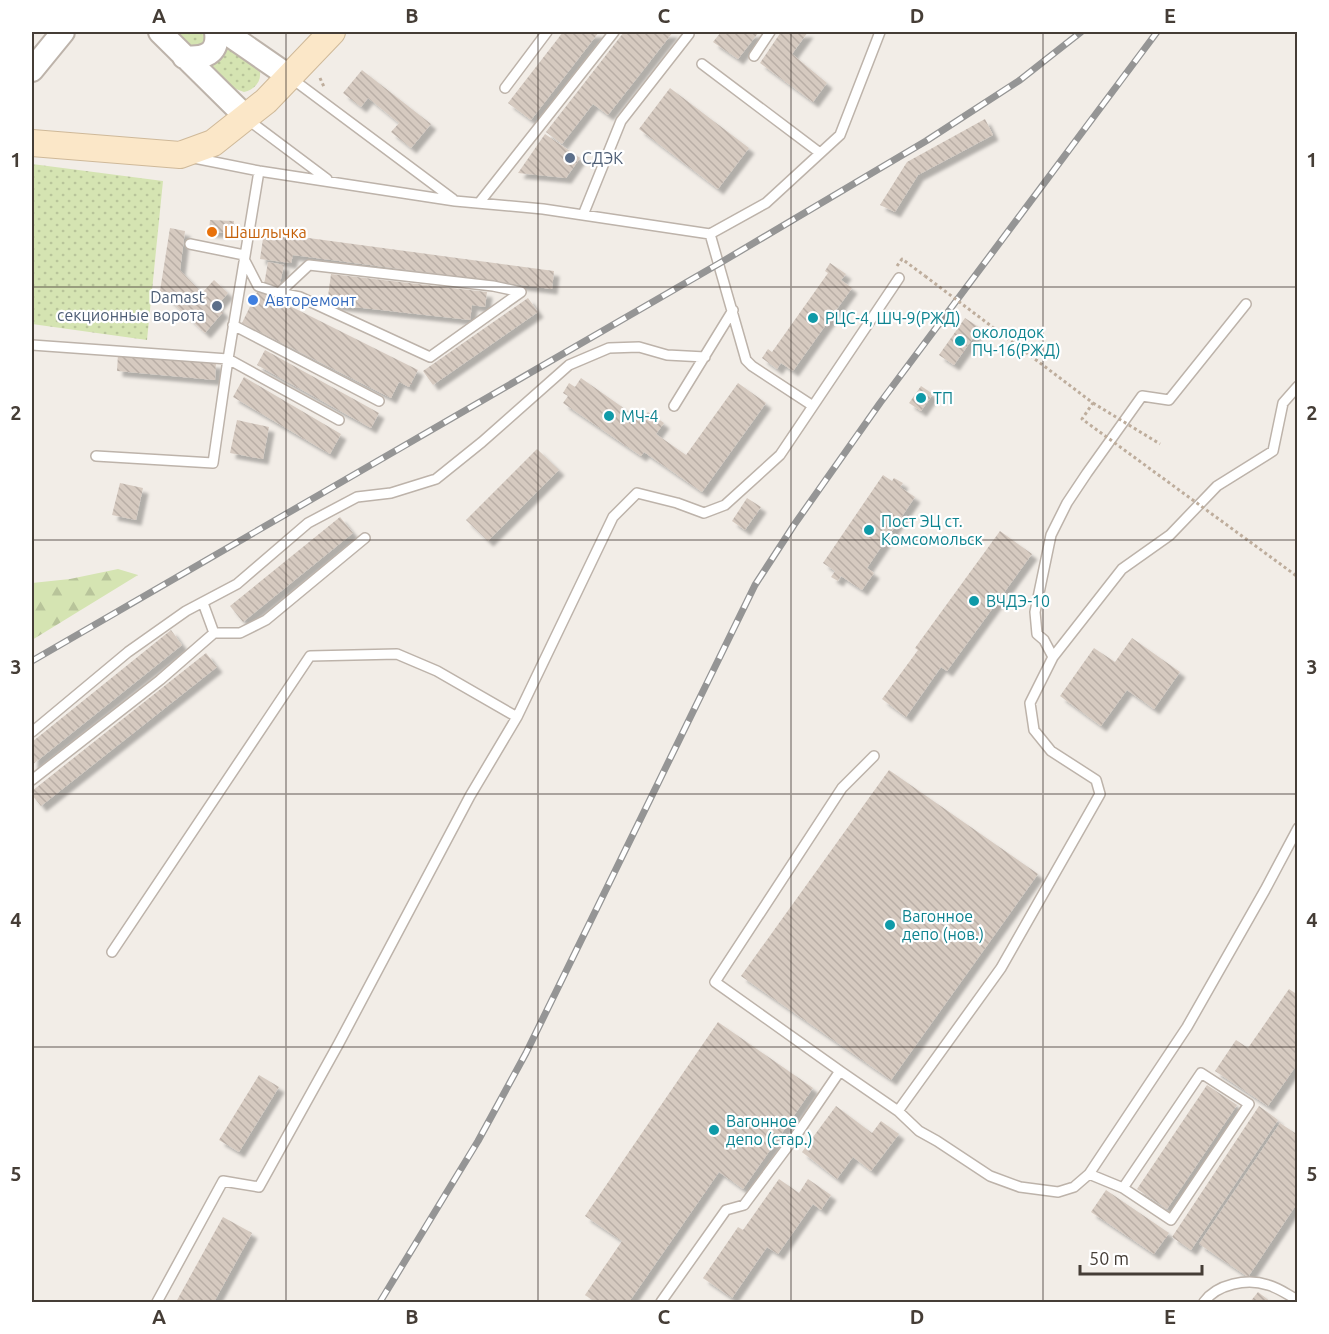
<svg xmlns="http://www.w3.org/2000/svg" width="1329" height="1334" font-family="Ubuntu,sans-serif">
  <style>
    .grass { fill: url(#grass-dots) }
    .forest { fill: url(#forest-firs) }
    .building { fill: url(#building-back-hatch); filter: url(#shadow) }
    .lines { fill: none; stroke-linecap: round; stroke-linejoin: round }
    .service-casing { stroke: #bdb3aa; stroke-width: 12 }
    .tertiary-casing { stroke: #bdb3aa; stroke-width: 26 }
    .secondary-casing { stroke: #cfb999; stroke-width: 28 }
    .path { stroke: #bead9c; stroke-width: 3; stroke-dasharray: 3 3; stroke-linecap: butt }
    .service { stroke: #fff; stroke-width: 9 }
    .tertiary { stroke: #fff; stroke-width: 22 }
    .secondary { stroke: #fbe7c8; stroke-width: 26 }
    .rail-casing { stroke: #959595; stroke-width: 7 }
    .rail { stroke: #fff; stroke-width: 4.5; stroke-dasharray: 14; stroke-linecap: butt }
    .path-bridge { stroke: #bead9c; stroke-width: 3; stroke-dasharray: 3 3; stroke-linecap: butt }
    .grid { fill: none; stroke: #453d36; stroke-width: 1.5; stroke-opacity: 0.55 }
    .service-dot { fill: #5c6f8a; stroke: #fff; stroke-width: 2 }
    .food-dot { fill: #e8710a; stroke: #fff; stroke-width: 2 }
    .shop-dot { fill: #3f7fe0; stroke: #fff; stroke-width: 2 }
    .culture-dot { fill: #0f9aa8; stroke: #fff; stroke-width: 2 }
    .labels { text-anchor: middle; stroke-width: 4.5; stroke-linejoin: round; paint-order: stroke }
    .service-label { font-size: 16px; fill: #4e5e75; stroke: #fff; text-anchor: start }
    .food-label { font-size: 16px; fill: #c56008; stroke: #fff; text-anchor: start }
    .shop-label { font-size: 16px; fill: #366cbe; stroke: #fff; text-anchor: start }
    .culture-label { font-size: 16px; fill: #0d838f; stroke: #fff; text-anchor: start }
    .neatline { fill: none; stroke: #453d36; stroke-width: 2 }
    .grid-label { font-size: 20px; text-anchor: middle; font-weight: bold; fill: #453d36 }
  </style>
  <defs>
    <pattern id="grass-dots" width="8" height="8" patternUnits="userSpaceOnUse" patternTransform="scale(1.5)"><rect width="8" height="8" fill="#d5e4b2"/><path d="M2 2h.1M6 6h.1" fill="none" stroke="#b8c49a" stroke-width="1.8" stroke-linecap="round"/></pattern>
    <pattern id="forest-firs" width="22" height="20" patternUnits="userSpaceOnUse" patternTransform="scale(1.5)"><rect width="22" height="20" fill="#d5e4b2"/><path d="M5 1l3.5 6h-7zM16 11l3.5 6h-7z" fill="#b8c49a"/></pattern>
    <pattern id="building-back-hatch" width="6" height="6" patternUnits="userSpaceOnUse" patternTransform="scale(1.5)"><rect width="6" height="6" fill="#d6cac0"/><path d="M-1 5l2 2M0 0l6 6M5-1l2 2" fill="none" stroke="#b9aea6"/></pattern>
    <filter id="shadow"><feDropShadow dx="5.5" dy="5.5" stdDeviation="1.5" flood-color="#0004"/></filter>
  </defs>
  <rect width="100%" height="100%" fill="#f2ede7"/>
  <path class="grass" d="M 173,32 L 212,32 L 258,65 C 264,78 257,89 244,92 L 233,88 Z
    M 32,164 L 163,181 L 147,340 L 32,324 Z"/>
  <path class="forest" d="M 118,569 L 138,575 L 32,640 L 32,583 L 70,579 Z"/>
  <path class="building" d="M 563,32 L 599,32 L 531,120 L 508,103 Z
    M 624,32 L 673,32 L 608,115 L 593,104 L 562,144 L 546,132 Z
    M 721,32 L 759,32 L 738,59 L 713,42 Z
    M 781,32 L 808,32 L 792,54 L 827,83 L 813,102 L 760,63 Z
    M 362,70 L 431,124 L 411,148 L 391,132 L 399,123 L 368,98 L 361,107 L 343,93 Z
    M 670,88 L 749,148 L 718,189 L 639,129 Z
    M 985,119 L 993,135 L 918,175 L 895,212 L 880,205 L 907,162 Z
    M 545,134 L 580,158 L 566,178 L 518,173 Z
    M 210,220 L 234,221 L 233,233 L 209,232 Z
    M 170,228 L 185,231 L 180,270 L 202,293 L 214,280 L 228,293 L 217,306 L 223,312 L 205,333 L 160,291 Z
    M 264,232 L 554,271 L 552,289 L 293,255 L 291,263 L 260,259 Z
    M 268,262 L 284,265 L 279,288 L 264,285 Z
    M 830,263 L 846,274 L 841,280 L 852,288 L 793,371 L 781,363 L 777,369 L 762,358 L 768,349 L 772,352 L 828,273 L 825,271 Z
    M 331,274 L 487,292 L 485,307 L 472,305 L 470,320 L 327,304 Z
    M 258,290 L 418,370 L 409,387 L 399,382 L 391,398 L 242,323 Z
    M 528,298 L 538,312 L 433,385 L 423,371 Z
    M 965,318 L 980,328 L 954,365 L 939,355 Z
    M 265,350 L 379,413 L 371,428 L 257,365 Z
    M 118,354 L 216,363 L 215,380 L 117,371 Z
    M 244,377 L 341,434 L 330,454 L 233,397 Z
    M 581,378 L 642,421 L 648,412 L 664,423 L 656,434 L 686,455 L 738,383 L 766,403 L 702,492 L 644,452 L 641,456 L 563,403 L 568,396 L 563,393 L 569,383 L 575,387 Z
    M 921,386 L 933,394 L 921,411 L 909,403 Z
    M 237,420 L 269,427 L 263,459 L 230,453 Z
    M 537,449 L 559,470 L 488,541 L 466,520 Z
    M 883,475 L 892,481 L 894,478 L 903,483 L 900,487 L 915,497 L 867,568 L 874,573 L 862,590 L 841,576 L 838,581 L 831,577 L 835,571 L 823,563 Z
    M 120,483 L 143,488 L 136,520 L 112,515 Z
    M 747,498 L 761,507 L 745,530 L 732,521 Z
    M 340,517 L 353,533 L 243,622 L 230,606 Z
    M 1000,531 L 1032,554 L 947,671 L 941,667 L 906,717 L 882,699 L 918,650 L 915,648 Z
    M 171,630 L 182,645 L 32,765 L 32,742 Z
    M 1132,638 L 1180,672 L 1154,709 L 1127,690 L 1101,726 L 1060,696 L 1094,648 L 1115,662 Z
    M 206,653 L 217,667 L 41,806 L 32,795 L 32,791 Z
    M 889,770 L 1038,874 L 891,1080 L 741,976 Z
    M 1289,989 L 1298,995 L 1298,1063 L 1268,1106 L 1215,1071 L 1236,1040 L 1248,1048 Z
    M 718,1022 L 813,1088 L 743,1189 L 719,1172 L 629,1302 L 595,1302 L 585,1295 L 622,1241 L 585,1216 Z
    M 259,1075 L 279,1087 L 239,1152 L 219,1140 Z
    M 1207,1085 L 1237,1105 L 1167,1209 L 1137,1189 Z
    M 836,1106 L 872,1133 L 881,1121 L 899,1134 L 871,1171 L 853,1157 L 837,1179 L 802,1152 Z
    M 1259,1106 L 1278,1120 L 1191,1250 L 1172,1237 Z
    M 1280,1123 L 1298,1135 L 1298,1202 L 1248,1277 L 1199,1244 Z
    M 779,1179 L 799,1193 L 808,1179 L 831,1195 L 821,1210 L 813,1204 L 778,1254 L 767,1247 L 732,1298 L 703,1278 L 738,1227 L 743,1230 Z
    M 1106,1190 L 1169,1233 L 1154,1254 L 1091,1212 Z
    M 223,1217 L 252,1233 L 214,1302 L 176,1302 Z
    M 1258,1292 L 1271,1302 L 1250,1302 Z"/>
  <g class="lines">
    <g class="service-casing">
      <path id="service" d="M 754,56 L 770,32
        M 702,64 L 820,153
        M 291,78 L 453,199
        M 505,88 L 547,32
        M 247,119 L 327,179
        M 259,171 L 228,359 L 339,420
        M 479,203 L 614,32
        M 583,215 L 621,121 L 689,34
        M 710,234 L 766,203 L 840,135 L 880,32
        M 190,244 L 244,255
        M 244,259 L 258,286 L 279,293 L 300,297 L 430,357 L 521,292 L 493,286 L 309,265 L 279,293
        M 233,325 L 379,401
        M 32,345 L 228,359 L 213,463 L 96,456
        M 674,406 L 733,310
        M 813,406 L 899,278
        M 214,633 L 240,633 L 266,620 L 365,538
        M 1053,657 L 1122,569 L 1170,535 L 1217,486 L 1273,451 L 1283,403 L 1298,386
        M 32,732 L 128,652 L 186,611 L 237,584 L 308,523 L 357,497 L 391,493 L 436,479 L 482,442 L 569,365 L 609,348 L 639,347 L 667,355 L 705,357
        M 32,780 L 160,680 L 214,633 L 203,603
        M 112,952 L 310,656 L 397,654 L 437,671 L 517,717
        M 840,1071 L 715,982 L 842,788 L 874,756
        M 898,1111 L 1001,968 L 1100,794 L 1096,780 L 1051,751 L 1034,730 L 1030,703 L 1053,657 L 1044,640 L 1037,634 L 1035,612 L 1051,535 L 1067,503 L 1087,473 L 1142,396 L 1169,400 L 1246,304
        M 1089,1174 L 1123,1188 L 1171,1220 L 1249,1104 L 1201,1073 L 1123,1188
        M 157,1302 L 223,1181 L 259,1187 L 339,1043 L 470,796 L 517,717 L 613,517 L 637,493 L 677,503 L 704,513 L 725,505 L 780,455 L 813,406 L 752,366 L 746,360 L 710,234 L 543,209 L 455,201 L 259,171 L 194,158
        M 661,1302 L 726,1210 L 744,1205 L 797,1134 L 840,1071 L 898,1111 L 919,1131 L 937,1141 L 990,1176 L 1020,1187 L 1058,1192 L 1074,1187 L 1089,1174 L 1187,1027 L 1265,890 L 1298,828
        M 1204,1302 C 1217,1284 1247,1278 1268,1285 C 1279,1288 1288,1295 1298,1300"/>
    </g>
    <g class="tertiary-casing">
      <path id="tertiary" d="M 160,32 L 246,117
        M 225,32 L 290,77
        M 184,57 C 204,59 219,54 216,32
        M 32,70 L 63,32"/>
    </g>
    <g class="secondary-casing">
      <path id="secondary" d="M 32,143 L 180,155 L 213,143 L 266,101 L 332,32"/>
    </g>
    <path class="path" d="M 320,78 L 324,87
      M 897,266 L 902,259 L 925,276"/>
    <use href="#service" class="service"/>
    <use href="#tertiary" class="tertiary"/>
    <use href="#secondary" class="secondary"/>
    <g class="rail-casing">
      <path id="rail" d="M 32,661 L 720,263 L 926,141 L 1020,80 L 1081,32
        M 380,1302 L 478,1141 L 526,1053 L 755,585 L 794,525 L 880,403 L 1157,32"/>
    </g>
    <use href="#rail" class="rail"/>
    <path class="path-bridge" d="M 925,276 L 1093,403 L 1082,419 L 1298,577
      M 1093,403 L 1160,444"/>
  </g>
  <path class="grid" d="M 286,32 L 286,1302M 538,32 L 538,1302M 791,32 L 791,1302M 1043,32 L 1043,1302M 32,287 L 1298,287M 32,540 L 1298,540M 32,794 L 1298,794M 32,1047 L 1298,1047"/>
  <g class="service-dot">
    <circle cx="570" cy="158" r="6"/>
    <circle cx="217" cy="306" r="6"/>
  </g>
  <circle class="food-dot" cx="212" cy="232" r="6"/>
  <circle class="shop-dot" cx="253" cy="300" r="6"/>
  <g class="culture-dot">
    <circle cx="813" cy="318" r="6"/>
    <circle cx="960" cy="341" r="6"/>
    <circle cx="921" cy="398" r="6"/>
    <circle cx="609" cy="416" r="6"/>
    <circle cx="869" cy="530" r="6"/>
    <circle cx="974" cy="601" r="6"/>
    <circle cx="890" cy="925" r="6"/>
    <circle cx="714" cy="1130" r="6"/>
  </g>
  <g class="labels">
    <g class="service-label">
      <text x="582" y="164">СДЭК</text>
      <text x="205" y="303" text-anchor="end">Damast<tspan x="205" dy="18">секционные ворота</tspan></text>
    </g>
    <g class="food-label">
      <text x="224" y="238">Шашлычка</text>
    </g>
    <g class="shop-label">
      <text x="265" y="306">Авторемонт</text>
    </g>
    <g class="culture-label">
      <text x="825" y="324">РЦС-4, ШЧ-9(РЖД)</text>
      <text x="972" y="338">околодок<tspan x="972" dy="18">ПЧ-16(РЖД)</tspan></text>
      <text x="933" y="404">ТП</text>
      <text x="621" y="422">МЧ-4</text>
      <text x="881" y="527">Пост ЭЦ ст.<tspan x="881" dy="18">Комсомольск</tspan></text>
      <text x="986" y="607">ВЧДЭ-10</text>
      <text x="902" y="922">Вагонное<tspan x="902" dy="18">депо (нов.)</tspan></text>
      <text x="726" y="1127">Вагонное<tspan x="726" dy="18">депо (стар.)</tspan></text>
    </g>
  </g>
  <rect width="1329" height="1334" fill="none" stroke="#ffffff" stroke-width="66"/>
  <path d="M1080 1265v9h122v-9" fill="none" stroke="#453d36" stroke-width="3"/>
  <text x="1089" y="1265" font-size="18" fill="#453d36" stroke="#ffffff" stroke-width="4.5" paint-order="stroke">50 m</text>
  <rect x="33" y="33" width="1263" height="1268" class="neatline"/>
  <g class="grid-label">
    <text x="159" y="23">A</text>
    <text x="412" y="23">B</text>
    <text x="664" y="23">C</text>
    <text x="917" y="23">D</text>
    <text x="1170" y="23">E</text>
    <text x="16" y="167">1</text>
    <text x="1312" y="167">1</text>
    <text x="16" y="420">2</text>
    <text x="1312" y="420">2</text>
    <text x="16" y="674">3</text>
    <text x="1312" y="674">3</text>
    <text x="16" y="927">4</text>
    <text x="1312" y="927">4</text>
    <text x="16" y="1181">5</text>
    <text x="1312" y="1181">5</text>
    <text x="159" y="1324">A</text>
    <text x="412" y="1324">B</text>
    <text x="664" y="1324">C</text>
    <text x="917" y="1324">D</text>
    <text x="1170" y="1324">E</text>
  </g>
</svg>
